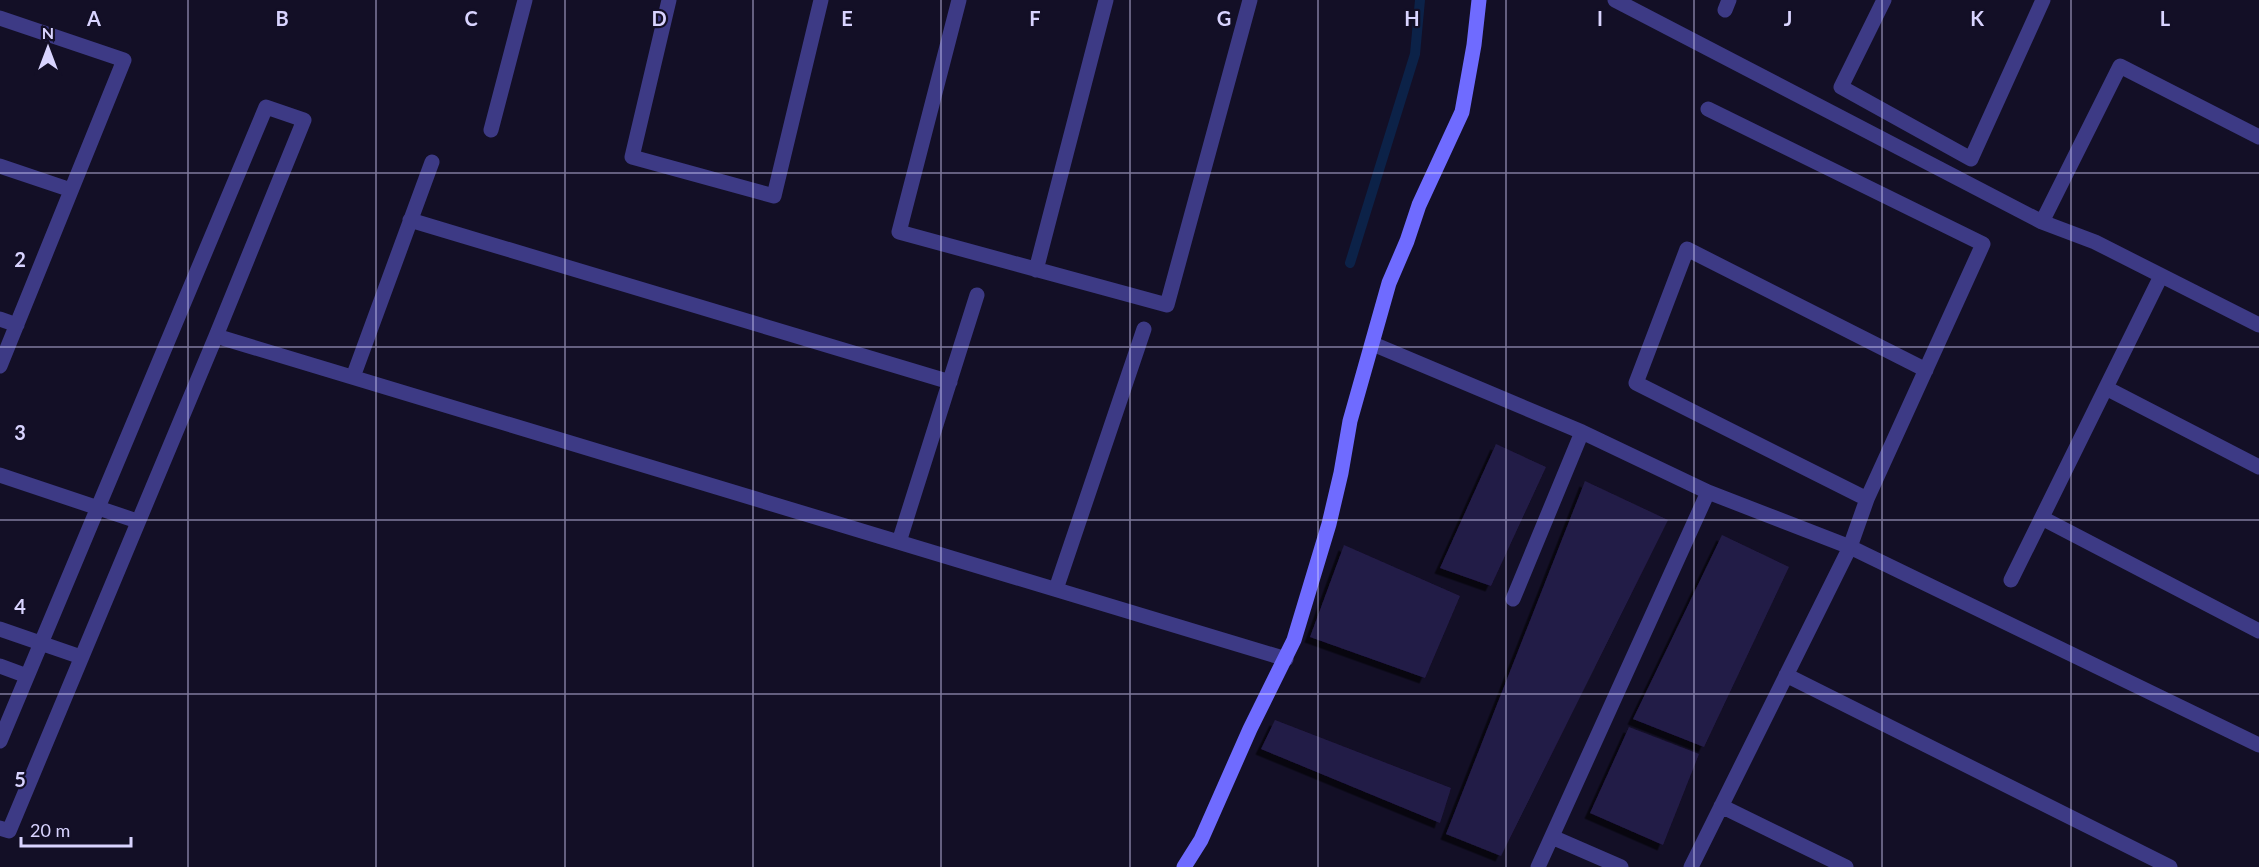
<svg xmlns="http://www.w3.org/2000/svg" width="2259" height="867" font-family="Lato,sans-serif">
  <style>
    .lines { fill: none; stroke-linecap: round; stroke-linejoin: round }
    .stream { stroke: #0c2248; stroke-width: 10 }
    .building { fill: #241b47; filter: url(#shadow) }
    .street { stroke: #3d3a85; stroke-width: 15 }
    .secondary { stroke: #6f6bff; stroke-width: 15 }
    .grid { fill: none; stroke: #d9d4ff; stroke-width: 1.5; stroke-opacity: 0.55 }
    .grid-label { font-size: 20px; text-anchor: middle; font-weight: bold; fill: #d9d4ff; stroke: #130f26; stroke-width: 4.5; stroke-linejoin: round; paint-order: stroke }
  </style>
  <defs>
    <filter id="shadow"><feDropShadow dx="-5.5" dy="5.5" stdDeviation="0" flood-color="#0009"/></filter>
  </defs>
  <rect width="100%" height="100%" fill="#130f26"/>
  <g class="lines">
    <path class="stream" d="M 1350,263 L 1415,54 L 1420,0"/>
  </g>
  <path class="building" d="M 1496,444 L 1546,467 L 1491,586 L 1440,568 Z
    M 1585,481 L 1668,520 L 1501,856 L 1446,834 Z
    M 1722,535 L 1789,567 L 1704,747 L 1633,719 Z
    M 1344,545 L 1460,596 L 1425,678 L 1310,637 Z
    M 1275,720 L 1451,788 L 1440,823 L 1261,749 Z
    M 1629,727 L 1699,754 L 1663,845 L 1590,813 Z"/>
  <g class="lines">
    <path class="street" d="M 669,0 L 632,157 L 774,196 L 821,0
      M 959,0 L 899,232 L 1167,305 L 1250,0
      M 1615,0 L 2042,222 L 2095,242 L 2259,325
      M 1884,0 L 1841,87 L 1971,159 L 2043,0
      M 1725,10 L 1729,0
      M 0,18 L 124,60 L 0,366
      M 491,130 L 525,0
      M 0,166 L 71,190
      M 410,220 L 950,382
      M 2042,222 L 2120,66 L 2259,137
      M 1036,270 L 1106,0
      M 0,319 L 17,325
      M 216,336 L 1286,659
      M 1373,344 L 1582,432 L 1708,492 L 1850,547 L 2259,745
      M 353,377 L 432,162
      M 2106,388 L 2259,467
      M 0,475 L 137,521
      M 1867,499 L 1636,383 L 1687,249 L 1926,370
      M 2042,518 L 2259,631
      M 899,542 L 977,295
      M 2011,580 L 2161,276
      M 1056,589 L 1144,329
      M 1513,599 L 1582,432
      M 0,629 L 81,657
      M 0,666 L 27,676
      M 1786,675 L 2170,867
      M 0,741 L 266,107 L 304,120 L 216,336 L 9,831 L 0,828
      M 1721,806 L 1846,867
      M 1552,837 L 1621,867
      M 1538,867 L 1708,492
      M 1691,867 L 1850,547 L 1867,499 L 1983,244 L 1708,109"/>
    <path class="secondary" d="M 1184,867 L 1201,840 L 1250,729 L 1294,640 L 1329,524 L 1341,473 L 1350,421 L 1389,283 L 1407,241 L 1419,205 L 1462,112 L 1474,45 L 1479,0"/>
  </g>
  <path class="grid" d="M 188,0 L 188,867M 376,0 L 376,867M 565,0 L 565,867M 753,0 L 753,867M 941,0 L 941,867M 1130,0 L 1130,867M 1318,0 L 1318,867M 1506,0 L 1506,867M 1694,0 L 1694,867M 1882,0 L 1882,867M 2071,0 L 2071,867M 0,173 L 2259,173M 0,347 L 2259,347M 0,520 L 2259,520M 0,694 L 2259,694"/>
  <g class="grid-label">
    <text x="94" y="26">A</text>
    <text x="282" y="26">B</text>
    <text x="471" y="26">C</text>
    <text x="659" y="26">D</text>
    <text x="847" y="26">E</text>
    <text x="1035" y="26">F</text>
    <text x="1224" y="26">G</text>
    <text x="1412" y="26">H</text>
    <text x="1600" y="26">I</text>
    <text x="1788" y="26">J</text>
    <text x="1977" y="26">K</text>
    <text x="2165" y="26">L</text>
    <text x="20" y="267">2</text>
    <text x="20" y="440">3</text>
    <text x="20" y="614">4</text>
    <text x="20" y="787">5</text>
  </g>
  <g transform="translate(48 48)" stroke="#130f26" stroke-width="4.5" paint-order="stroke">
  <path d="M0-4.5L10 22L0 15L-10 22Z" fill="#d9d4ff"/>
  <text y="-9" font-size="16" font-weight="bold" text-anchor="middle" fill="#d9d4ff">N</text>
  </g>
  <path d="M21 837v9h110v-9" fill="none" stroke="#d9d4ff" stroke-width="3"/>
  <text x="30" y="837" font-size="18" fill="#d9d4ff" stroke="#130f26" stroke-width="4.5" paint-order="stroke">20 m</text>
</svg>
